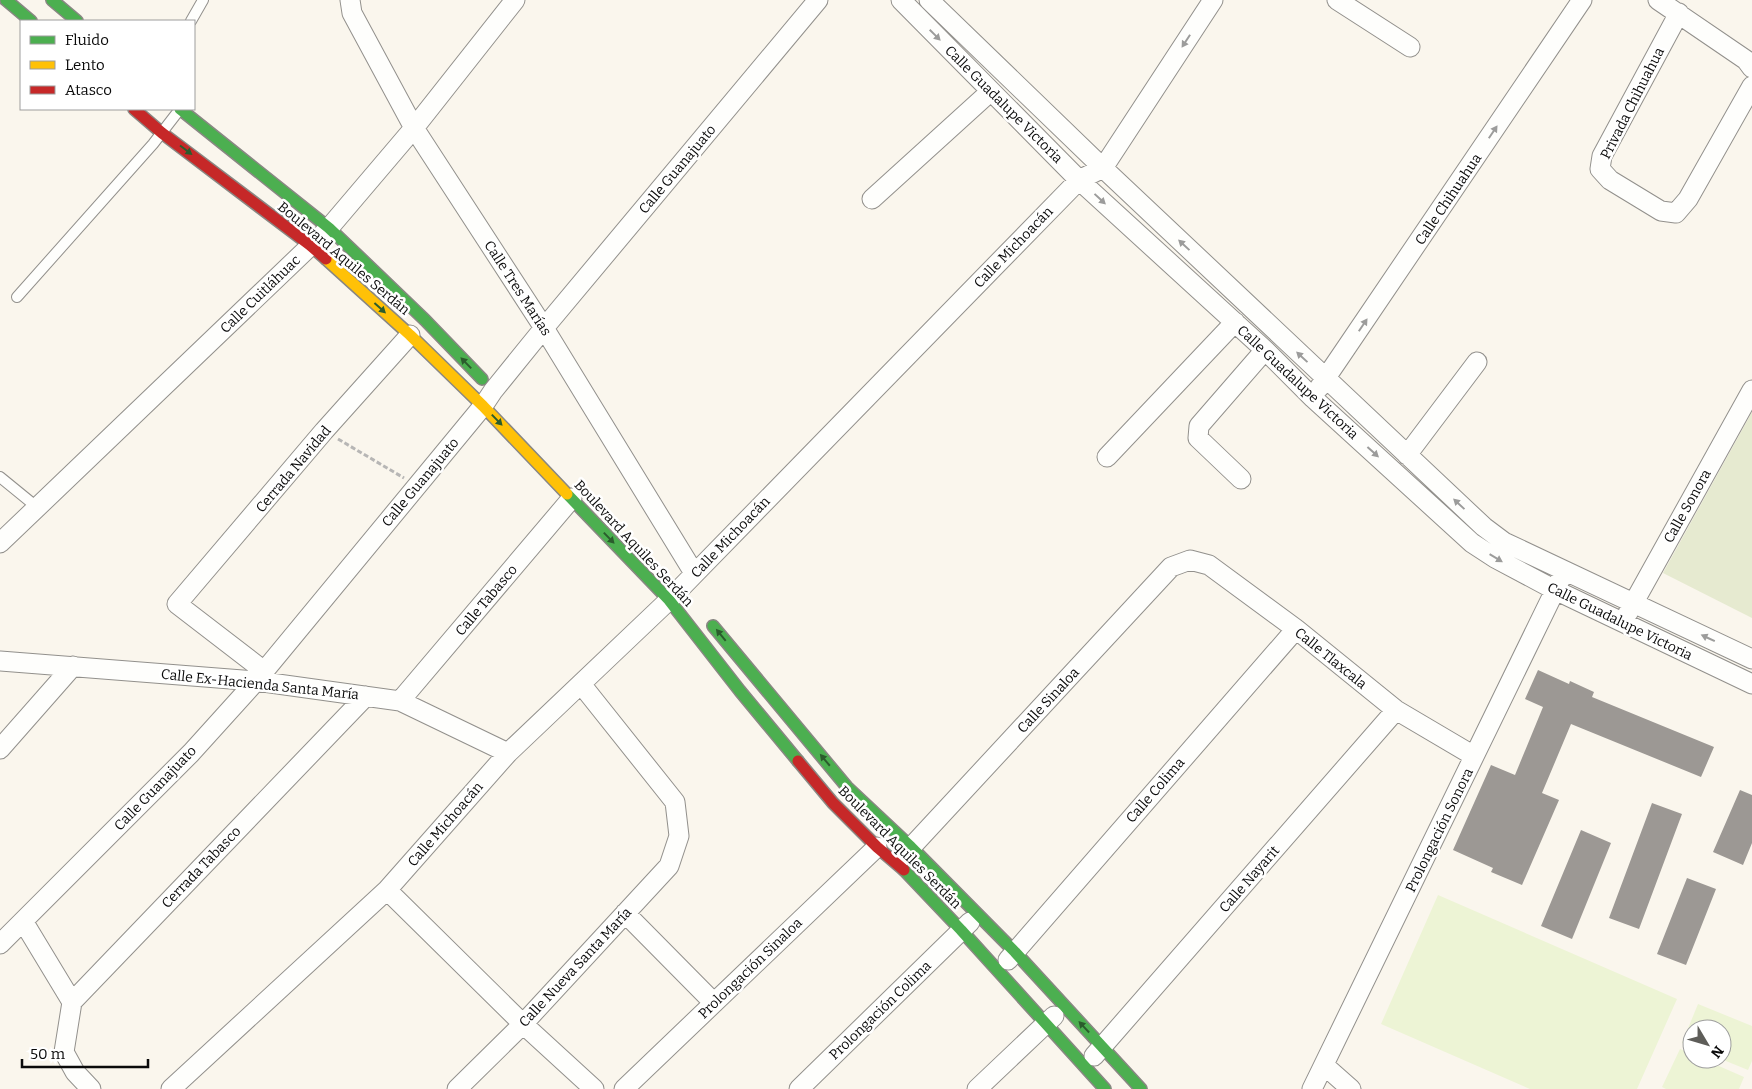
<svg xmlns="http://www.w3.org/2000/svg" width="1752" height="1089" font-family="Bitter,serif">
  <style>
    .cemetery { fill: #e6ead0 }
    .pitch { fill: #edf4d5 }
    .building { fill: #9c9894 }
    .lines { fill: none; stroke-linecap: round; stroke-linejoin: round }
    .lane-casing { stroke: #92908c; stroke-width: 12 }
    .street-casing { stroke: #92908c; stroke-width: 21 }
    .fast-casing { stroke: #898783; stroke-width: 14 }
    .slow-casing { stroke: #898783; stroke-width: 14 }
    .jam-casing { stroke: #898783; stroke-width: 14 }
    .path { stroke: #b7b6b5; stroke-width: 3; stroke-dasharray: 5 2.5; stroke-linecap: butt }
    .lane { stroke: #fefefc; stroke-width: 10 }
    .street { stroke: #fefefc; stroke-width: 19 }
    .fast { stroke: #4caf50; stroke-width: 11 }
    .slow { stroke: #ffc107; stroke-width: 11 }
    .jam { stroke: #c62828; stroke-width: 11 }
    .oneway { fill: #9c9c9b }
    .oneway2 { fill: #2b5c2d }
    .labels { text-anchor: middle; stroke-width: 5; stroke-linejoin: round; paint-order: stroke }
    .street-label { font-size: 14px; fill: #0a0a0a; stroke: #fff }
  </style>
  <rect width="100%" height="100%" fill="#faf6ed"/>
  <path class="cemetery" d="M 1752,412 L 1752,618 L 1663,573 Z"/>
  <path class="pitch" d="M 1438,895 L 1677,999 L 1637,1089 L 1530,1089 L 1381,1024 Z
    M 1698,1004 L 1752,1026 L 1752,1061 L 1748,1070 L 1721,1059 L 1722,1059 L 1722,1029 L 1692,1029 L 1692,1047 L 1682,1043 Z
    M 1680,1049 L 1692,1054 L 1692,1059 L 1703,1059 L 1744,1077 L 1739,1089 L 1666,1089 L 1662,1087 Z"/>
  <path class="building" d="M 1538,670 L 1569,684 L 1570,681 L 1594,692 L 1592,697 L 1714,747 L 1701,777 L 1571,724 L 1542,793 L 1559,800 L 1522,885 L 1491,872 L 1493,868 L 1453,850 L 1491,765 L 1515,775 L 1543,707 L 1525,699 Z
    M 1740,790 L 1752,795 L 1752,843 L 1743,865 L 1713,852 Z
    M 1652,803 L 1682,814 L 1639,929 L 1609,918 Z
    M 1581,830 L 1611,843 L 1572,939 L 1541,926 Z
    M 1687,878 L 1716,889 L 1686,965 L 1657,954 Z"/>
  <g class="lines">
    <g class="lane-casing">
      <path id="lane" d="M 191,21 L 203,0
        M 17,297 L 153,144 L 180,109
        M 0,477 L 38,508"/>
    </g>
    <g class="street-casing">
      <path id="street" d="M 350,0 L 352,13 L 414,128 L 544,328 L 694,573
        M 901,0 L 1079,180 L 1265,350 L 1313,398 L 1472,543 L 1495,558 L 1555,590 L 1752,684
        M 929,0 L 1103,168 L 1484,527 L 1504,542 L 1752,659
        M 1337,0 L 1410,47
        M 1658,0 L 1746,60 L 1752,68
        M 1679,13 L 1602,156 L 1600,169 L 1610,180 L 1661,211 L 1676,213 L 1688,199 L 1752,86
        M 872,199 L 991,91
        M 1319,388 L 1582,0
        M 1407,455 L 1477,362
        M 1107,457 L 1235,322
        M 1241,479 L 1198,438 L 1199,426 L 1265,350
        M 0,543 L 329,228 L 414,128 L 515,0
        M 1628,613 L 1752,390
        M 0,661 L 256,681 L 400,701 L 508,753
        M 264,671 L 177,604 L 324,431 L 410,335
        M 400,701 L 572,498
        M 0,749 L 73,666
        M 903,856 L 1171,567 L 1190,560 L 1209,565 L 1296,629 L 1396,710 L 1474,756
        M 387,890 L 523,1024 L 594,1089
        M 625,913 L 714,1003
        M 23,921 L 72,1002
        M 0,944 L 191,753 L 256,681 L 483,406 L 493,391 L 544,328 L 818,0
        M 1008,960 L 1296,629
        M 1094,1056 L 1396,710
        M 1325,1066 L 1351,1089
        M 91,1089 L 75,1072 L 64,1052 L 72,1002 L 366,696
        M 171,1089 L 387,890 L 508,753 L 669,600 L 1079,180 L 1103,168 L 1213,0
        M 457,1089 L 523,1024 L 669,866 L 679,836 L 675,802 L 581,684
        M 624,1089 L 877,847
        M 799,1089 L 970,922
        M 977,1089 L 1054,1016
        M 1312,1089 L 1561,578"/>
    </g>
    <g class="fast-casing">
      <path id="fast" d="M 6,0 L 31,21
        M 52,0 L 77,21
        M 180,109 L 329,228 L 425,320 L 482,379
        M 567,494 L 669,600 L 740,691 L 798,761
        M 713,626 L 847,787 L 911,847 L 1015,952 L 1141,1089
        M 904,870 L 961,930 L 1105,1089"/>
    </g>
    <g class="slow-casing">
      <path id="slow" d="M 326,259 L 410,335 L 483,406 L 567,494"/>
    </g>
    <g class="jam-casing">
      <path id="jam" d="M 134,109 L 162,133 L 310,245 L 326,259
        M 798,761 L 833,803 L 877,847 L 904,870"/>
    </g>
    <path class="path" d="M 338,439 L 404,478"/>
    <use href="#lane" class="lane"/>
    <use href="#street" class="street"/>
    <use href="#fast" class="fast"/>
    <use href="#slow" class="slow"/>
    <use href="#jam" class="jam"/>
  </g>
  <defs><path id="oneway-solid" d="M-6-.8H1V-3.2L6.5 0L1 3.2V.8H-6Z" transform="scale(1.25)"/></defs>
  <g class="oneway">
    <use href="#oneway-solid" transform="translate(935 35) rotate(45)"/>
    <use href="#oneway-solid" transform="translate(1186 41) rotate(123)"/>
    <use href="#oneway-solid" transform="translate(1493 132) rotate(-56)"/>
    <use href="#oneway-solid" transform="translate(1100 199) rotate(43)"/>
    <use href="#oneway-solid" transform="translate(1184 245) rotate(-137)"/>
    <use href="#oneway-solid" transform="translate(1363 325) rotate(-56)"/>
    <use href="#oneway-solid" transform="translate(1302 357) rotate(-137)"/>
    <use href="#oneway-solid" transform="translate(1373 452) rotate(42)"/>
    <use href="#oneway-solid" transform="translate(1459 504) rotate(-137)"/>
    <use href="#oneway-solid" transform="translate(1496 558) rotate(31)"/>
    <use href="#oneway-solid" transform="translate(1708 638) rotate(-155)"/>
  </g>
  <g class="oneway2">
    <use href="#oneway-solid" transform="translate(186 150) rotate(37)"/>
    <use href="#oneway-solid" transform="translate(380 308) rotate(42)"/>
    <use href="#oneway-solid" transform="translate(466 363) rotate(-134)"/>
    <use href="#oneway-solid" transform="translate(497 420) rotate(46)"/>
    <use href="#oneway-solid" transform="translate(609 538) rotate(46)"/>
    <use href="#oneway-solid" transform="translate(721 635) rotate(-129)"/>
    <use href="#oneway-solid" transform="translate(825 760) rotate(-130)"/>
    <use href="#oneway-solid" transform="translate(1084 1027) rotate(-133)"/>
  </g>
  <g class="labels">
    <g class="street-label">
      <text transform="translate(1632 103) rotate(-63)" y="5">Privada Chihuahua</text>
      <text transform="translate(1004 104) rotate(45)" y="5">Calle Guadalupe Victoria</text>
      <text transform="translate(677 169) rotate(-50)" y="5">Calle Guanajuato</text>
      <text transform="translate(1448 199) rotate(-56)" y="5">Calle Chihuahua</text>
      <text transform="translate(1013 247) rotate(-46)" y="5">Calle Michoacán</text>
      <text transform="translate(344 258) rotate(40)" y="5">Boulevard Aquiles Serdán</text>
      <text transform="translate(518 288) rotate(57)" y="5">Calle Tres Marías</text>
      <text transform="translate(260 294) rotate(-44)" y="5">Calle Cuitláhuac</text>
      <text transform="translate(1298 382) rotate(43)" y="5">Calle Guadalupe Victoria</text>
      <text transform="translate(293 469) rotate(-50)" y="5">Cerrada Navidad</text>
      <text transform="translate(420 482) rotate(-50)" y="5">Calle Guanajuato</text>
      <text transform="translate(1687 506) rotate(-61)" y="5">Calle Sonora</text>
      <text transform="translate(730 537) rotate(-46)" y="5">Calle Michoacán</text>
      <text transform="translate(634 543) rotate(47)" y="5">Boulevard Aquiles Serdán</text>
      <text transform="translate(486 600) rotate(-50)" y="5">Calle Tabasco</text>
      <text transform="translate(1620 621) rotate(26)" y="5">Calle Guadalupe Victoria</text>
      <text transform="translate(1331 658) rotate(39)" y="5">Calle Tlaxcala</text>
      <text transform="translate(260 684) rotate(6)" y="5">Calle Ex-Hacienda Santa María</text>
      <text transform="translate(1048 700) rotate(-47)" y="5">Calle Sinaloa</text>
      <text transform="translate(155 788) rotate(-46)" y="5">Calle Guanajuato</text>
      <text transform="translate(1155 790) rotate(-49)" y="5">Calle Colima</text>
      <text transform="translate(445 824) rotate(-49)" y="5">Calle Michoacán</text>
      <text transform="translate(1439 830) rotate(-64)" y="5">Prolongación Sonora</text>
      <text transform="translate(900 847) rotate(45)" y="5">Boulevard Aquiles Serdán</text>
      <text transform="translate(201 867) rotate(-46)" y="5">Cerrada Tabasco</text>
      <text transform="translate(1249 879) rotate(-49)" y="5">Calle Nayarit</text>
      <text transform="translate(575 967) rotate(-47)" y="5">Calle Nueva Santa María</text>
      <text transform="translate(750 968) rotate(-44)" y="5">Prolongación Sinaloa</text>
      <text transform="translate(880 1010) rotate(-44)" y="5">Prolongación Colima</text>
    </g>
  </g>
  <rect x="20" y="20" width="175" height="90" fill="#ffffff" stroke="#9d9d9d"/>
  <rect x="30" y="36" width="25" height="8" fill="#4caf50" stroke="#9d9d9d"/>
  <text x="65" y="45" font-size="15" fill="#0a0a0a">Fluido</text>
  <rect x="30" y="61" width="25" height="8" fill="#ffc107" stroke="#9d9d9d"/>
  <text x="65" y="70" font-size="15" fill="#0a0a0a">Lento</text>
  <rect x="30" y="86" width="25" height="8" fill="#c62828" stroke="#9d9d9d"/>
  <text x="65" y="95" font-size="15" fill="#0a0a0a">Atasco</text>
  <g transform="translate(1707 1044) rotate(128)"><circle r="24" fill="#ffffff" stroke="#9d9d9d"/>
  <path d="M0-4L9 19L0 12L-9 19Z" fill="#5e5d59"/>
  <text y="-8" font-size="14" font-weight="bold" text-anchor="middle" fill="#0a0a0a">N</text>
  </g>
  <path d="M22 1059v8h126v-8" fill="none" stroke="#0a0a0a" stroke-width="2.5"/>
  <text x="30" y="1059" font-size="15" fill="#0a0a0a" stroke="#ffffff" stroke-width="4" paint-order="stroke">50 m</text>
</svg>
